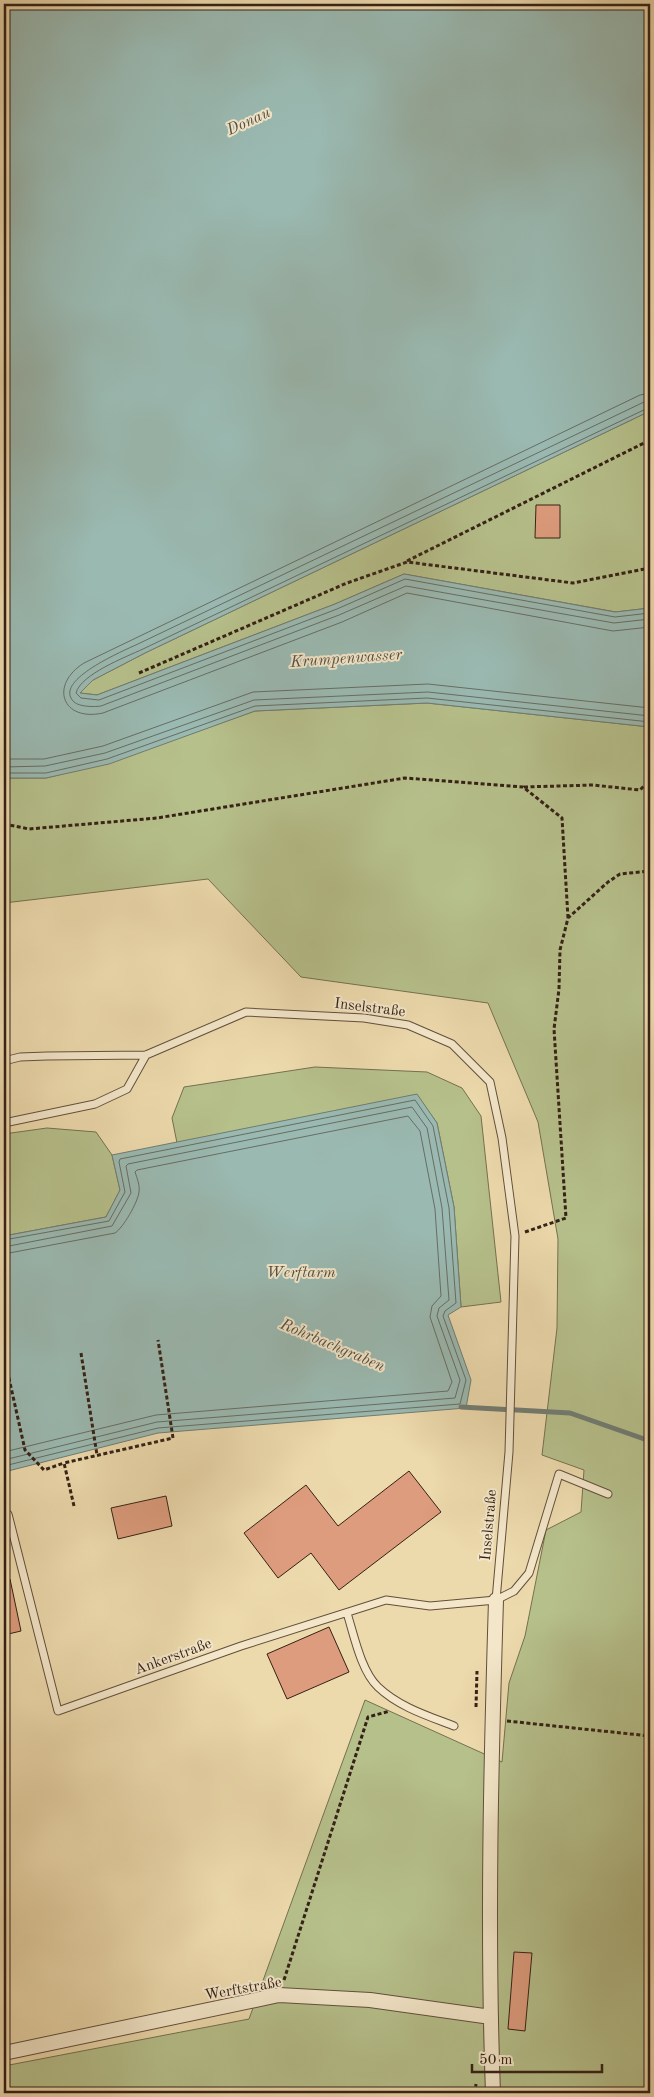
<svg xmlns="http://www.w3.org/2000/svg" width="654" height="2097" font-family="'Old Standard TT',serif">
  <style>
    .green { fill: #b6c08b; stroke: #757050 }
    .water { fill: #9ab9b1; stroke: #717c73 }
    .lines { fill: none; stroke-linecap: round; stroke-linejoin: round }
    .shore { stroke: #676d64; stroke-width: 1 }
    .stream { stroke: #717c73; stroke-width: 5 }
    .building { fill: #dd9c7d; stroke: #342116 }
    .lane-casing { stroke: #624f3c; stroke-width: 9 }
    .street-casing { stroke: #624f3c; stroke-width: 16 }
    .path { stroke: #342116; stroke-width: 3; stroke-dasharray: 4 2.5; stroke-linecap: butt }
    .lane { stroke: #f3e6c9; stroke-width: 7 }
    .street { stroke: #f3e6c9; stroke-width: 14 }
    .labels { text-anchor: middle; stroke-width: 4; stroke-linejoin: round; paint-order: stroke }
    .street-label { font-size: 15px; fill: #342116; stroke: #f3e6c9 }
    .water-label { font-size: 16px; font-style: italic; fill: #534f44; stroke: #f3e6c9 }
  </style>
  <rect width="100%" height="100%" fill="#ecd9ac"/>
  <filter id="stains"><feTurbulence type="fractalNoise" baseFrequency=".004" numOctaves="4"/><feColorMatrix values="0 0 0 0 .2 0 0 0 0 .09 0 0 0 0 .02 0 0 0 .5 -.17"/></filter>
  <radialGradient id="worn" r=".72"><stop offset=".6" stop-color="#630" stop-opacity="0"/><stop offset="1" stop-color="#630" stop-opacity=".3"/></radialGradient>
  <path class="green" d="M 650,411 L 650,608 L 616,612 L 404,574 L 335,604 L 97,695 L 80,693 L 93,680 L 145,653 Z
    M 427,703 L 650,727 L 650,2093 L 4,2093 L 4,2066 L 249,2019 L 365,1700 L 502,1762 L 509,1683 L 525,1636 L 546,1530 L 581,1512 L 584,1470 L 542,1455 L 557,1328 L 558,1239 L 538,1122 L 488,1003 L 301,977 L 208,879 L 4,903 L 4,778 L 46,778 L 111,762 L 255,711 Z
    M 315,1067 L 427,1072 L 462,1088 L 481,1116 L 501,1302 L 461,1307 L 454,1207 L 437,1123 L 417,1095 L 177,1143 L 172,1118 L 184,1087 Z
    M 47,1128 L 96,1132 L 112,1155 L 120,1190 L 106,1217 L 4,1236 L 4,1134 Z"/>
  <path class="water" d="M 4,4 L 650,4 L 650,411 L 145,653 L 93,680 L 80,693 L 97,695 L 335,604 L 404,574 L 615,612 L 650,608 L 650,727 L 427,703 L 255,711 L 109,764 L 46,778 L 4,778 Z
    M 417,1094 L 437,1123 L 454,1207 L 461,1307 L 448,1315 L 471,1380 L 466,1408 L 158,1433 L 4,1472 L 4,1236 L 106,1217 L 120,1190 L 112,1155 Z"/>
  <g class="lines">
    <path class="shore" d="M 650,393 L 640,395 L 84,663 C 49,685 62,722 103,713 L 342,622 L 407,593 L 613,631 L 650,627
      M 650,401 L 644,402 L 140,643 C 128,649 51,680 74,702 C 80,707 94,707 101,706 L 339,615 L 406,586 L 614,623 L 650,619
      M 650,407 L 143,649 C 126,657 81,674 76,693 L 81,698 L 99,700 L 337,609 L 405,579 L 615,617 L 650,613
      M 4,759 L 44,759 L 103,746 L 253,692 L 428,684 L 650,708
      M 4,767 L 45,766 L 105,753 L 254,700 L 428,692 L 650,716
      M 4,773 L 46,773 L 107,759 L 255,706 L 427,698 L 650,722
      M 4,1240 L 109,1221 L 125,1192 L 119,1162 L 120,1159 L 415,1100 L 433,1126 L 449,1208 L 456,1303 L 445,1311 L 443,1316 L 466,1380 L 460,1404 L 158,1428 L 4,1466
      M 4,1247 L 112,1226 L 131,1193 L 126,1166 L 128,1164 L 412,1107 L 427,1128 L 442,1208 L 449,1300 L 439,1308 L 437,1316 L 460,1380 L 455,1398 L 157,1422 L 4,1460
      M 4,1254 L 115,1233 C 123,1228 138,1202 139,1192 C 140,1185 137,1178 135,1172 L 137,1170 L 408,1116 L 420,1131 L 435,1209 L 441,1296 L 432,1306 L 430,1317 L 452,1382 L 448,1391 L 156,1415 L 4,1452"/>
    <path class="stream" d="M 461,1407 L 570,1413 L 650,1441"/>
  </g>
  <path class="building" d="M 536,505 L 560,505 L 560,538 L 535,538 Z
    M 409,1471 L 441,1512 L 339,1590 L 311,1553 L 278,1578 L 244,1533 L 306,1485 L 338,1526 Z
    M 166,1496 L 172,1526 L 118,1539 L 111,1508 Z
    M 10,1579 L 21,1631 L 4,1635 L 4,1580 Z
    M 329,1627 L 349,1672 L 287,1699 L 267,1654 Z
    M 514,1952 L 532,1953 L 525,2031 L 508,2029 Z"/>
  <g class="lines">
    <g class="lane-casing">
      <path id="lane" d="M 4,1061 L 20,1057 L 47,1056 L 146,1055 L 246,1012 L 364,1018 L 408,1025 L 452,1044 L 490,1082 L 502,1138 L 515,1236 L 509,1452 L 496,1600
        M 4,1123 L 95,1104 L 127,1089 L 146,1055
        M 4,1513 L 8,1514 L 58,1711 L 241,1646 L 386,1600 L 430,1606 L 496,1600 L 514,1591 L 529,1573 L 559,1474 L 608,1494
        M 347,1613 C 354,1635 361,1671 378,1687 C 399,1707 428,1716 454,1726"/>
    </g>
    <g class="street-casing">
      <path id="street" d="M 4,2053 L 279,1995 L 370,2000 L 491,2017
        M 493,2093 C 487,1929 491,1764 496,1600"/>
    </g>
    <path class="path" d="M 407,561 L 650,440
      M 139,673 L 347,583 L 407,562 L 573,583 L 650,568
      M 524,787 L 593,785 L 640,790 L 650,780
      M 4,824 L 29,829 L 157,818 L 405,778 L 523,787 L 562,818 L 568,918
      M 525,1232 L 566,1218 L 554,1029 L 559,989 L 560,950 L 568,918 L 608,882 L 620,874 L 650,871
      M 81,1353 L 97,1455
      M 6,1365 L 25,1450 L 44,1470 L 64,1463
      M 74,1506 L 64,1463 L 173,1438 L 158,1340
      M 476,1707 L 477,1671
      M 507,1721 L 650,1736
      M 284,1980 L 368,1717 L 390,1711
      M 475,2093 L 476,2084"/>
    <use href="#lane" class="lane"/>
    <use href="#street" class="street"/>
  </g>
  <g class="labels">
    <g class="street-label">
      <text transform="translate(370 1007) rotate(7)" y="5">Inselstraße</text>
      <text transform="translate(488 1525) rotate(-85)" y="5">Inselstraße</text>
      <text transform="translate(173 1656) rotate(-20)" y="5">Ankerstraße</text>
      <text transform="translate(243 1988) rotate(-10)" y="5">Werftstraße</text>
    </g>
    <g class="water-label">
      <text transform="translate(248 120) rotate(-25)" y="6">Donau</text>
      <text transform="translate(346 657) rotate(-4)" y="6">Krumpenwasser</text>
      <text x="301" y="1277">Werftarm</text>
      <text transform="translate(333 1344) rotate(23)" y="6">Rohrbachgraben</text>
    </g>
  </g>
  <rect width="654" height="2097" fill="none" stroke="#ecd9ac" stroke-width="20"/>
  <rect x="5" y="5" width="644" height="2087" fill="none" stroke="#342116" stroke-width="2.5"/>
  <rect x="10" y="10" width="634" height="2077" fill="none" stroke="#342116"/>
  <path d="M472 2064v8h130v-8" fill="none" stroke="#342116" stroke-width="2.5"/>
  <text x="479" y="2064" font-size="15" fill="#342116" stroke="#f3e6c9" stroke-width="4" paint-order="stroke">50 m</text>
  <rect width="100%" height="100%" filter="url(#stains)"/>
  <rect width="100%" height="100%" fill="url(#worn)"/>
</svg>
